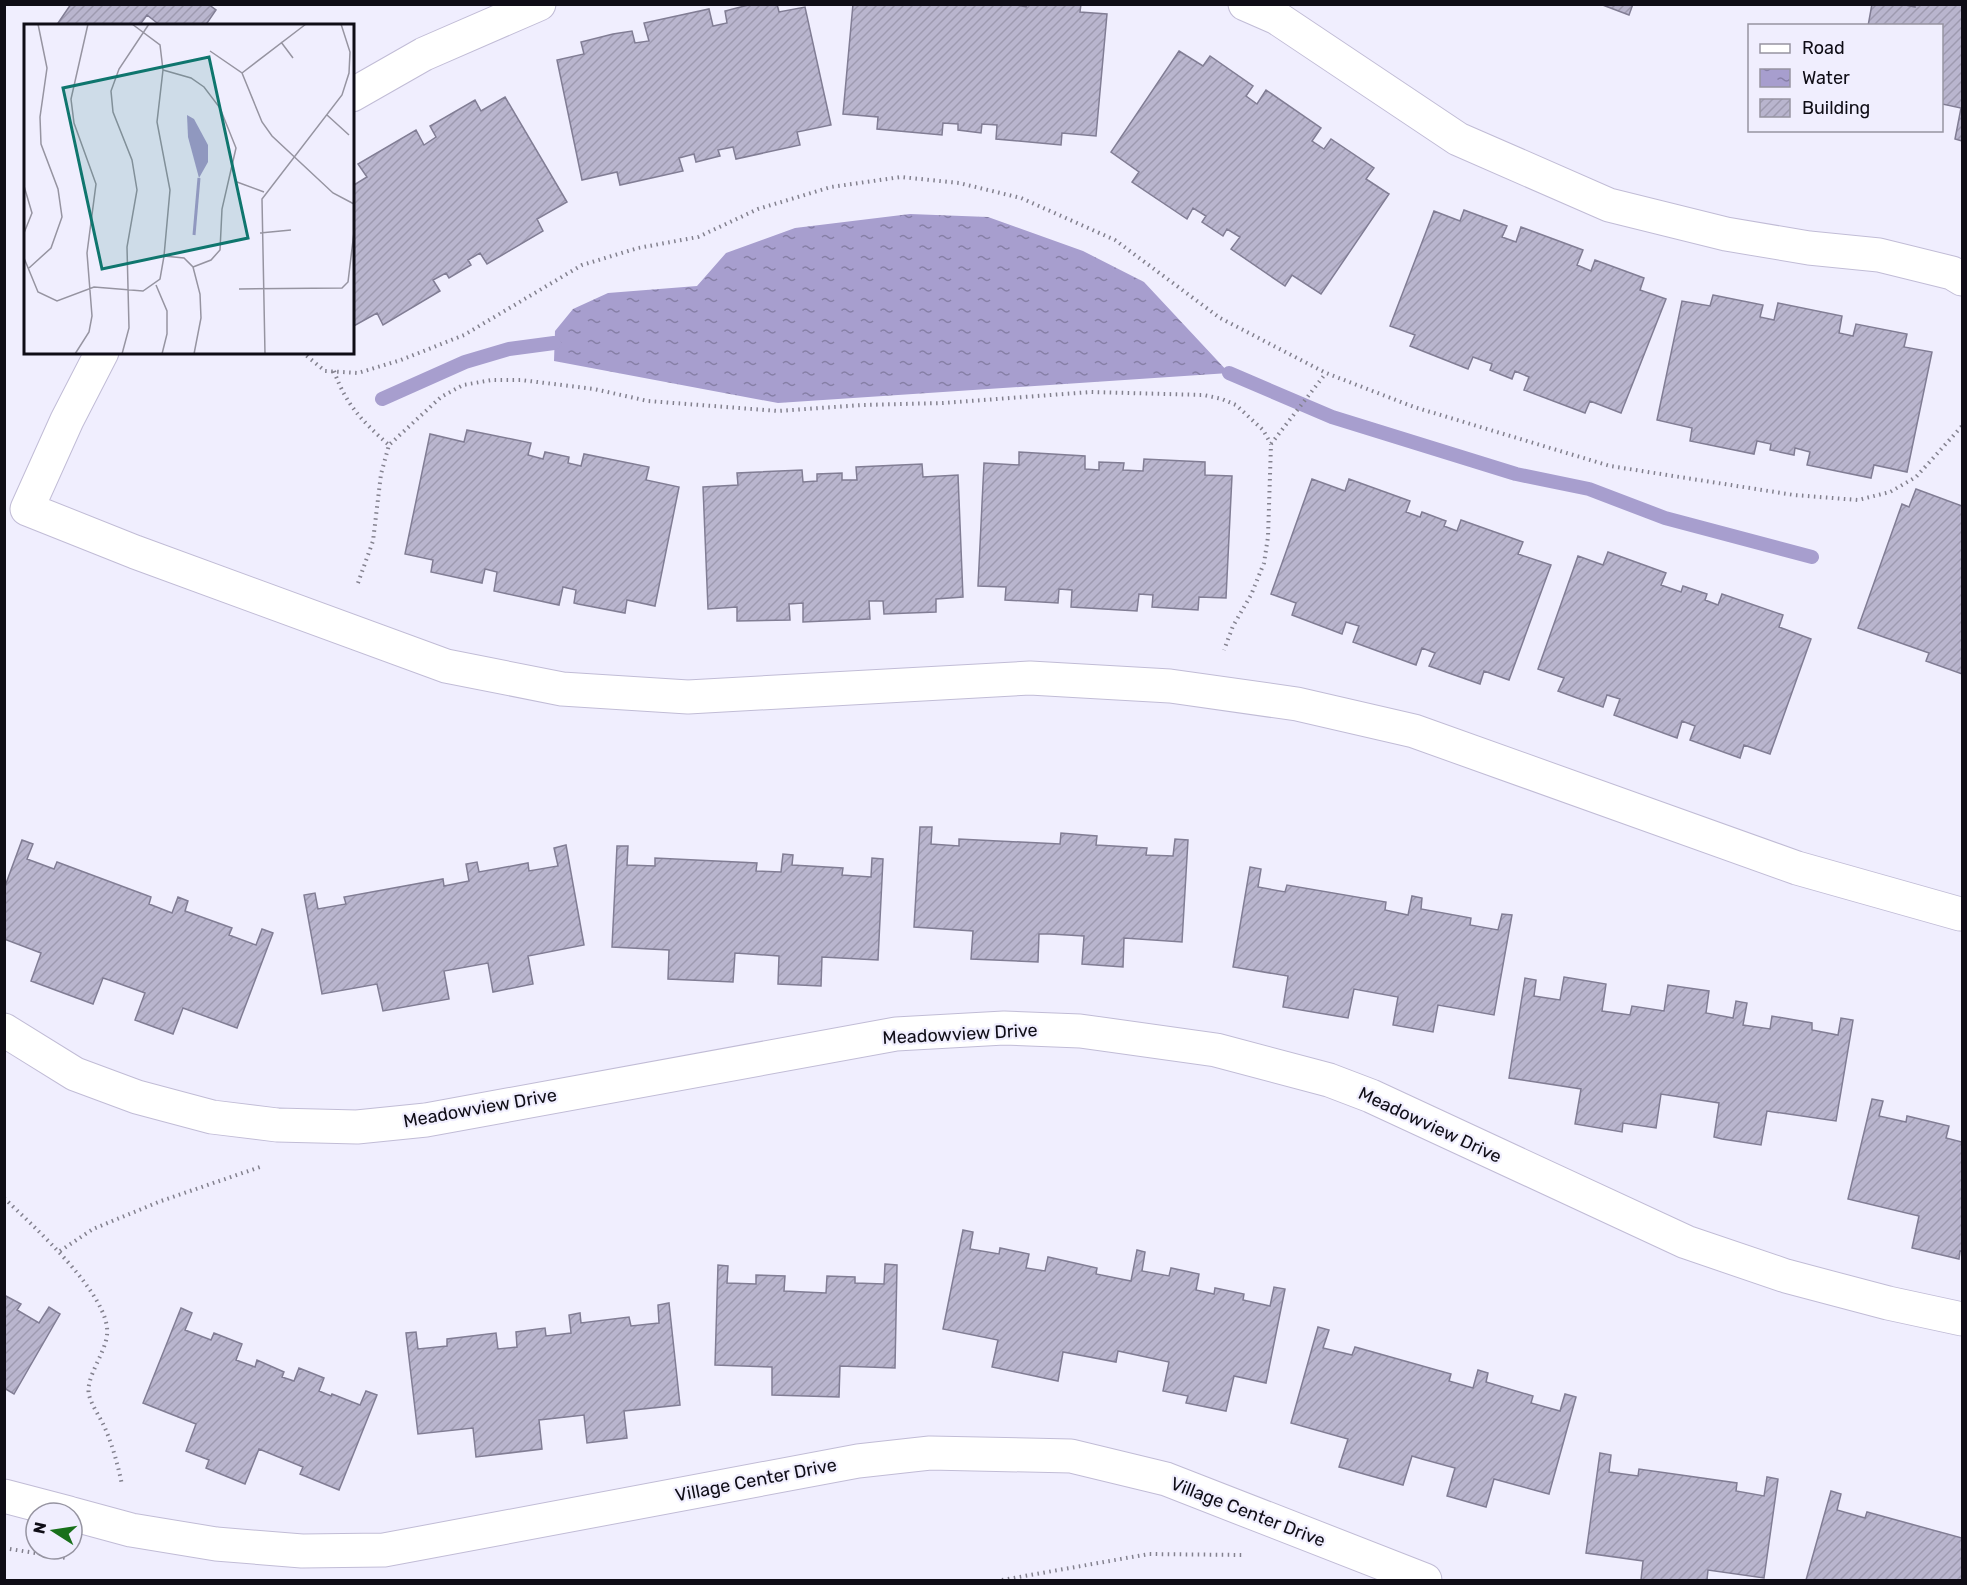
<svg xmlns="http://www.w3.org/2000/svg" width="1967" height="1585" font-family="Rubik,sans-serif">
  <style>
    .water { fill: url(#water-ripples) }
    .lines { fill: none; stroke-linecap: round; stroke-linejoin: round }
    .stream { stroke: #a79ece; stroke-width: 14 }
    .building { fill: url(#building-hatch); stroke: #817d94; stroke-width: 1.5 }
    .street-casing { stroke: #c1bcd6; stroke-width: 35 }
    .path { stroke: #83818e; stroke-width: 4; stroke-dasharray: 1.5 4.5; stroke-linecap: butt }
    .street { stroke: #fff; stroke-width: 33 }
    .labels { text-anchor: middle; stroke-width: 4.5; stroke-linejoin: round; paint-order: stroke }
    .street-label { font-size: 18px; fill: #0f0d16; stroke: #f0eefe }
    .inset-river { fill: none; stroke: #a79ece; stroke-width: 3 }
    .inset-road { fill: none; stroke: #9694a1; stroke-width: 1.5 }
    .view { fill: #0f766e; fill-opacity: 0.15; stroke: #0f766e; stroke-width: 3 }
    .inset-edge { fill: none; stroke: #0f0d16; stroke-width: 3 }
  </style>
  <defs>
    <pattern id="water-ripples" width="26" height="14" patternUnits="userSpaceOnUse" patternTransform="scale(1.5)"><rect width="26" height="14" fill="#a79ece"/><path d="M2 4q2-2 4 0t4 0M15 11q2-2 4 0t4 0" fill="none" stroke="#867fa6"/></pattern>
    <pattern id="building-hatch" width="6" height="6" patternUnits="userSpaceOnUse" patternTransform="scale(1.5)"><rect width="6" height="6" fill="#b9b5ce"/><path d="M-1 1l2-2M0 6l6-6M5 7l2-2" fill="none" stroke="#9e9ab0"/></pattern>
  </defs>
  <rect width="100%" height="100%" fill="#f0eefe"/>
  <path class="water" d="M 910,214 L 988,217 L 1083,251 L 1144,282 L 1229,373 L 778,403 L 554,361 L 555,331 L 573,309 L 608,293 L 697,286 L 726,253 L 795,228 Z"/>
  <g class="lines">
    <path class="stream" d="M 1229,373 L 1332,417 L 1516,474 L 1589,489 L 1665,518 L 1812,557
      M 382,399 L 465,362 L 509,349 L 554,343"/>
  </g>
  <path class="building" d="M 71,4 L 208,4 L 216,10 L 205,26 L 161,26 L 147,15 L 139,26 L 56,26 Z
    M 752,4 L 777,4 L 779,12 L 805,7 L 831,125 L 797,132 L 800,145 L 736,159 L 733,147 L 718,150 L 720,156 L 696,162 L 694,154 L 679,158 L 683,171 L 620,185 L 617,172 L 582,180 L 557,60 L 584,54 L 581,42 L 613,34 L 632,31 L 635,43 L 649,41 L 644,23 L 709,9 L 713,26 L 727,23 L 725,11 Z
    M 853,4 L 1012,4 L 1026,7 L 1027,4 L 1081,4 L 1080,12 L 1107,14 L 1096,136 L 1062,133 L 1061,145 L 996,139 L 997,125 L 982,124 L 981,133 L 958,130 L 958,124 L 943,123 L 942,135 L 877,129 L 878,117 L 843,114 Z
    M 1600,4 L 1633,4 L 1629,15 Z
    M 1872,4 L 1901,4 L 1915,7 L 1915,4 L 1962,4 L 1962,141 L 1955,139 L 1961,108 L 1942,104 L 1942,26 L 1868,26 Z
    M 1179,51 L 1203,66 L 1210,56 L 1253,86 L 1246,96 L 1257,104 L 1266,90 L 1321,128 L 1312,141 L 1324,149 L 1331,139 L 1374,168 L 1366,179 L 1389,194 L 1321,294 L 1292,275 L 1285,286 L 1231,249 L 1240,237 L 1227,229 L 1223,236 L 1202,222 L 1206,216 L 1193,208 L 1187,219 L 1132,182 L 1139,172 L 1111,152 Z
    M 505,97 L 567,202 L 537,219 L 543,231 L 487,264 L 480,253 L 468,260 L 471,265 L 449,278 L 446,273 L 433,280 L 440,291 L 383,325 L 377,313 L 352,327 L 352,182 L 354,185 L 367,177 L 358,164 L 416,130 L 424,145 L 436,137 L 430,126 L 475,100 L 481,111 Z
    M 1464,210 L 1507,226 L 1502,237 L 1516,242 L 1521,227 L 1583,250 L 1577,265 L 1591,271 L 1595,260 L 1644,278 L 1640,290 L 1666,299 L 1621,413 L 1590,401 L 1585,413 L 1524,390 L 1529,377 L 1515,371 L 1512,379 L 1490,370 L 1492,364 L 1473,357 L 1468,369 L 1410,346 L 1415,335 L 1390,326 L 1434,211 L 1460,221 Z
    M 1713,295 L 1763,305 L 1760,317 L 1774,320 L 1778,303 L 1842,316 L 1839,333 L 1853,336 L 1856,324 L 1907,334 L 1904,347 L 1932,352 L 1907,472 L 1874,465 L 1871,478 L 1807,465 L 1810,452 L 1795,448 L 1794,455 L 1770,450 L 1771,444 L 1757,441 L 1754,454 L 1690,441 L 1692,428 L 1657,420 L 1682,301 L 1710,306 Z
    M 467,430 L 531,443 L 528,455 L 543,459 L 545,452 L 569,457 L 568,463 L 581,466 L 584,454 L 649,467 L 646,480 L 679,487 L 655,606 L 627,600 L 625,613 L 578,604 L 574,603 L 576,590 L 563,587 L 559,605 L 494,591 L 497,572 L 485,569 L 482,583 L 431,572 L 433,560 L 405,554 L 430,434 L 464,442 Z
    M 1019,452 L 1085,456 L 1085,469 L 1099,470 L 1099,462 L 1124,463 L 1123,470 L 1143,471 L 1144,459 L 1205,462 L 1205,475 L 1232,476 L 1226,598 L 1199,597 L 1198,610 L 1152,607 L 1153,595 L 1139,594 L 1137,611 L 1071,607 L 1072,590 L 1059,589 L 1058,603 L 1005,600 L 1006,587 L 978,586 L 984,463 L 1019,465 Z
    M 922,464 L 923,477 L 958,475 L 963,597 L 936,599 L 936,612 L 884,614 L 883,601 L 869,601 L 870,619 L 803,622 L 803,603 L 789,604 L 790,620 L 737,621 L 737,607 L 708,609 L 703,487 L 738,485 L 737,473 L 802,470 L 803,482 L 817,481 L 817,474 L 842,473 L 842,480 L 857,480 L 856,467 Z
    M 1312,479 L 1345,491 L 1349,479 L 1410,501 L 1406,512 L 1420,517 L 1422,512 L 1446,521 L 1444,526 L 1457,531 L 1461,520 L 1523,542 L 1518,554 L 1551,565 L 1509,680 L 1484,671 L 1480,684 L 1429,666 L 1435,653 L 1422,648 L 1416,665 L 1353,642 L 1359,626 L 1346,622 L 1342,634 L 1292,615 L 1296,603 L 1271,594 Z
    M 1916,489 L 1962,506 L 1962,674 L 1926,661 L 1929,653 L 1858,628 L 1902,504 L 1909,507 Z
    M 1608,552 L 1666,573 L 1661,585 L 1681,592 L 1683,586 L 1707,594 L 1705,600 L 1718,605 L 1722,594 L 1783,615 L 1779,627 L 1811,639 L 1770,754 L 1744,745 L 1740,758 L 1690,740 L 1695,726 L 1682,721 L 1677,738 L 1614,715 L 1620,699 L 1607,695 L 1603,707 L 1577,698 L 1558,691 L 1564,678 L 1538,669 L 1578,556 L 1603,565 Z
    M 920,827 L 932,827 L 931,844 L 959,846 L 959,839 L 1060,844 L 1061,833 L 1097,836 L 1096,845 L 1147,848 L 1146,855 L 1173,856 L 1175,839 L 1188,840 L 1182,942 L 1124,938 L 1123,967 L 1082,964 L 1084,936 L 1050,934 L 1039,934 L 1038,962 L 971,959 L 973,931 L 914,927 Z
    M 22,840 L 33,844 L 27,859 L 54,869 L 57,862 L 151,897 L 149,904 L 172,913 L 178,897 L 188,901 L 185,911 L 232,928 L 229,935 L 256,945 L 262,929 L 273,933 L 237,1028 L 183,1008 L 173,1034 L 135,1020 L 145,993 L 112,981 L 103,978 L 93,1004 L 31,981 L 41,953 L 4,939 L 4,889 Z
    M 566,845 L 584,945 L 528,956 L 533,984 L 493,992 L 488,963 L 444,971 L 449,999 L 383,1011 L 377,984 L 322,994 L 304,895 L 315,893 L 318,909 L 346,904 L 344,897 L 443,879 L 444,886 L 469,881 L 466,864 L 477,862 L 479,872 L 528,863 L 529,871 L 558,866 L 554,848 Z
    M 617,846 L 628,846 L 627,865 L 655,866 L 655,858 L 757,863 L 756,871 L 781,872 L 783,854 L 793,855 L 792,865 L 843,868 L 842,875 L 871,877 L 872,858 L 883,859 L 878,960 L 822,957 L 821,986 L 778,984 L 779,956 L 735,953 L 733,982 L 668,979 L 669,950 L 612,947 Z
    M 1250,867 L 1261,869 L 1258,887 L 1285,892 L 1287,885 L 1386,902 L 1385,910 L 1408,915 L 1412,896 L 1422,898 L 1421,909 L 1471,918 L 1470,925 L 1498,930 L 1502,914 L 1512,915 L 1494,1015 L 1438,1005 L 1433,1032 L 1393,1025 L 1398,997 L 1354,989 L 1348,1018 L 1283,1007 L 1288,976 L 1233,967 Z
    M 1564,977 L 1606,984 L 1602,1011 L 1630,1015 L 1632,1006 L 1664,1011 L 1668,985 L 1709,991 L 1706,1013 L 1733,1018 L 1736,1001 L 1747,1003 L 1743,1025 L 1770,1029 L 1772,1016 L 1812,1023 L 1812,1030 L 1838,1035 L 1841,1018 L 1853,1020 L 1836,1121 L 1767,1111 L 1761,1145 L 1722,1139 L 1714,1137 L 1719,1103 L 1661,1094 L 1656,1128 L 1623,1123 L 1622,1132 L 1575,1124 L 1581,1089 L 1509,1078 L 1525,978 L 1536,980 L 1534,996 L 1560,1000 Z
    M 1872,1099 L 1883,1101 L 1879,1116 L 1906,1122 L 1907,1116 L 1949,1126 L 1946,1138 L 1962,1142 L 1962,1251 L 1960,1251 L 1959,1259 L 1912,1248 L 1919,1216 L 1848,1199 Z
    M 963,1230 L 973,1232 L 970,1249 L 999,1254 L 1000,1248 L 1029,1254 L 1026,1268 L 1045,1271 L 1048,1257 L 1097,1268 L 1096,1274 L 1131,1281 L 1137,1250 L 1145,1252 L 1142,1271 L 1169,1276 L 1171,1268 L 1199,1274 L 1196,1290 L 1214,1294 L 1215,1288 L 1244,1294 L 1243,1300 L 1270,1306 L 1274,1287 L 1285,1289 L 1266,1383 L 1234,1376 L 1226,1411 L 1186,1403 L 1188,1396 L 1163,1391 L 1169,1362 L 1118,1351 L 1116,1362 L 1063,1352 L 1058,1381 L 992,1367 L 998,1340 L 943,1329 Z
    M 885,1264 L 897,1265 L 895,1368 L 840,1366 L 839,1397 L 772,1395 L 772,1367 L 715,1365 L 718,1265 L 728,1266 L 727,1283 L 756,1284 L 756,1275 L 785,1276 L 784,1291 L 826,1293 L 827,1276 L 855,1277 L 855,1283 L 884,1284 Z
    M 4,1295 L 21,1304 L 17,1310 L 39,1323 L 49,1307 L 60,1314 L 14,1394 L 4,1388 Z
    M 669,1303 L 680,1405 L 624,1411 L 627,1438 L 587,1443 L 584,1415 L 539,1420 L 542,1449 L 476,1457 L 473,1428 L 418,1434 L 406,1333 L 416,1332 L 418,1349 L 447,1346 L 447,1339 L 496,1333 L 498,1349 L 517,1347 L 516,1332 L 545,1328 L 546,1336 L 571,1333 L 569,1315 L 580,1313 L 581,1323 L 629,1317 L 631,1326 L 659,1323 L 658,1305 Z
    M 181,1308 L 192,1313 L 185,1330 L 211,1340 L 214,1333 L 242,1344 L 236,1360 L 255,1367 L 257,1360 L 284,1372 L 282,1377 L 294,1381 L 299,1368 L 324,1378 L 319,1391 L 331,1396 L 332,1394 L 360,1405 L 366,1391 L 377,1395 L 339,1490 L 300,1474 L 303,1467 L 259,1449 L 245,1484 L 206,1468 L 209,1460 L 186,1451 L 196,1424 L 143,1403 Z
    M 1318,1327 L 1329,1330 L 1323,1348 L 1352,1355 L 1355,1347 L 1451,1374 L 1449,1381 L 1473,1388 L 1478,1370 L 1488,1373 L 1486,1382 L 1533,1396 L 1531,1403 L 1560,1411 L 1565,1394 L 1576,1397 L 1549,1494 L 1494,1479 L 1486,1507 L 1447,1496 L 1455,1468 L 1422,1459 L 1412,1456 L 1403,1485 L 1339,1467 L 1348,1439 L 1291,1423 Z
    M 1600,1453 L 1611,1455 L 1609,1472 L 1638,1476 L 1639,1469 L 1737,1483 L 1736,1491 L 1764,1496 L 1767,1477 L 1778,1479 L 1764,1578 L 1708,1570 L 1707,1580 L 1641,1580 L 1643,1561 L 1586,1553 Z
    M 1831,1491 L 1841,1494 L 1837,1510 L 1865,1518 L 1867,1512 L 1962,1538 L 1962,1580 L 1806,1580 Z"/>
  <g class="lines">
    <g class="street-casing">
      <path id="street" d="M 1245,4 L 1277,18 L 1458,139 L 1609,205 L 1726,234 L 1809,248 L 1879,255 L 1952,273 L 1962,279
        M 352,95 L 424,54 L 539,4
        M 102,352 L 67,420 L 27,509 L 135,552 L 446,666 L 562,689 L 688,697 L 1030,678 L 1170,686 L 1297,704 L 1414,731 L 1797,868 L 1960,914
        M 4,1030 L 75,1074 L 137,1097 L 212,1117 L 277,1125 L 357,1127 L 426,1120 L 896,1034 L 1004,1028 L 1080,1031 L 1216,1050 L 1329,1080 L 1371,1096 L 1686,1242 L 1786,1276 L 1888,1303 L 1962,1319
        M 4,1496 L 69,1513
        M 72,1514 L 131,1530 L 216,1544 L 302,1551 L 384,1550 L 858,1461 L 930,1453 L 1071,1456 L 1166,1479 L 1425,1580"/>
    </g>
    <path class="path" d="M 302,352 L 325,371 L 358,373 L 401,360 L 464,335 L 582,265 L 638,248 L 698,237 L 758,209 L 831,187 L 901,177 L 959,183 L 1021,198 L 1115,240 L 1220,318 L 1326,373 L 1414,407 L 1610,466 L 1794,495 L 1858,500 L 1890,492 L 1916,477 L 1962,426
      M 334,371 C 346,405 363,422 389,445
      M 1271,444 L 1326,373
      M 358,583 L 373,541 L 381,474 L 389,445 L 441,397 L 463,385 L 492,380 L 521,380 L 594,389 L 648,401 L 778,411 L 862,405 L 943,403 L 1091,392 L 1204,395 L 1222,399 L 1236,405 L 1263,430 L 1271,444 L 1268,537 L 1264,563 L 1251,595 L 1233,626 L 1224,650
      M 4,1198 C 31,1224 112,1296 107,1335 C 105,1354 85,1378 89,1395 C 92,1406 100,1417 105,1428 C 113,1447 118,1465 122,1485
      M 60,1251 L 93,1229 L 161,1201 L 260,1167
      M 4,1548 L 66,1558
      M 1002,1580 L 1149,1554 L 1243,1555"/>
    <use href="#street" class="street"/>
  </g>
  <g class="labels">
    <g class="street-label">
      <text transform="translate(960 1034) rotate(-3)" y="6">Meadowview Drive</text>
      <text transform="translate(480 1108) rotate(-10)" y="6">Meadowview Drive</text>
      <text transform="translate(1430 1125) rotate(25)" y="6">Meadowview Drive</text>
      <text transform="translate(756 1480) rotate(-11)" y="6">Village Center Drive</text>
      <text transform="translate(1248 1512) rotate(21)" y="6">Village Center Drive</text>
    </g>
  </g>
  <g transform="translate(24 24)">
    <rect width="330" height="330" fill="#f0eefe"/>
    <path d="M 163,91 L 170,95 L 184,121 L 184,138 L 175,154 L 164,113 Z" fill="#a79ece"/>
    <path class="inset-river" d="M 170,211 L 175,154"/>
    <path class="inset-road" d="M 108,0 L 136,21 L 139,46M 257,18 L 269,34M 186,27 L 218,49 L 238,98 L 248,112 L 309,169 L 330,180M 218,49 L 282,0M 303,91 L 325,111M 213,158 L 240,168M 0,162 L 8,189 L 0,209M 236,209 L 267,206M 140,232 L 146,166 L 133,98 L 139,46 L 167,54 L 180,63 L 196,84 L 212,124 L 198,185 L 196,226 L 187,236 L 169,243M 0,234 L 14,268 L 33,277 L 70,263 L 119,267 L 136,255 L 140,232 L 160,234 L 169,243 L 176,270 L 177,294 L 170,330M 5,244 L 27,224 L 38,193 L 34,165 L 17,120 L 16,93 L 23,44 L 14,0M 132,261 L 143,287 L 143,310 L 138,330M 215,265 L 318,264 L 324,258 L 330,208M 51,330 L 65,308 L 68,292 L 63,229 L 72,160 L 50,99 L 47,75 L 64,0M 98,330 L 105,304 L 103,223 L 113,166 L 108,136 L 89,88 L 87,67 L 95,45 L 125,0M 241,330 L 238,175 L 318,71 L 325,49 L 326,28 L 317,0"/>
    <path class="view" d="M 185,33 L 224,214 L 78,245 L 39,64 Z"/>
    <rect width="330" height="330" class="inset-edge"/>
  </g>
  <rect width="1967" height="1585" fill="none" stroke="#0f0d16" stroke-width="12"/>
  <rect x="1748" y="24" width="195" height="108" fill="#f0eefe" stroke="#9694a1" stroke-width="1.5"/>
  <rect x="1760" y="44" width="30" height="9" fill="#ffffff" stroke="#9694a1" stroke-width="1.5"/>
  <text x="1802" y="54" font-size="18" fill="#0f0d16">Road</text>
  <rect x="1760" y="69" width="30" height="18" fill="url(#water-ripples)" stroke="#9694a1" stroke-width="1.5"/>
  <text x="1802" y="84" font-size="18" fill="#0f0d16">Water</text>
  <rect x="1760" y="99" width="30" height="18" fill="url(#building-hatch)" stroke="#9694a1" stroke-width="1.5"/>
  <text x="1802" y="114" font-size="18" fill="#0f0d16">Building</text>
  <g transform="translate(54 1531) rotate(282)"><circle r="28" fill="#f0eefe" stroke="#9694a1" stroke-width="1.5"/>
  <path d="M0-4.5L10 22L0 15L-10 22Z" fill="#18701a"/>
  <text y="-9" font-size="16" font-weight="bold" text-anchor="middle" fill="#0f0d16">N</text>
  </g>
</svg>
